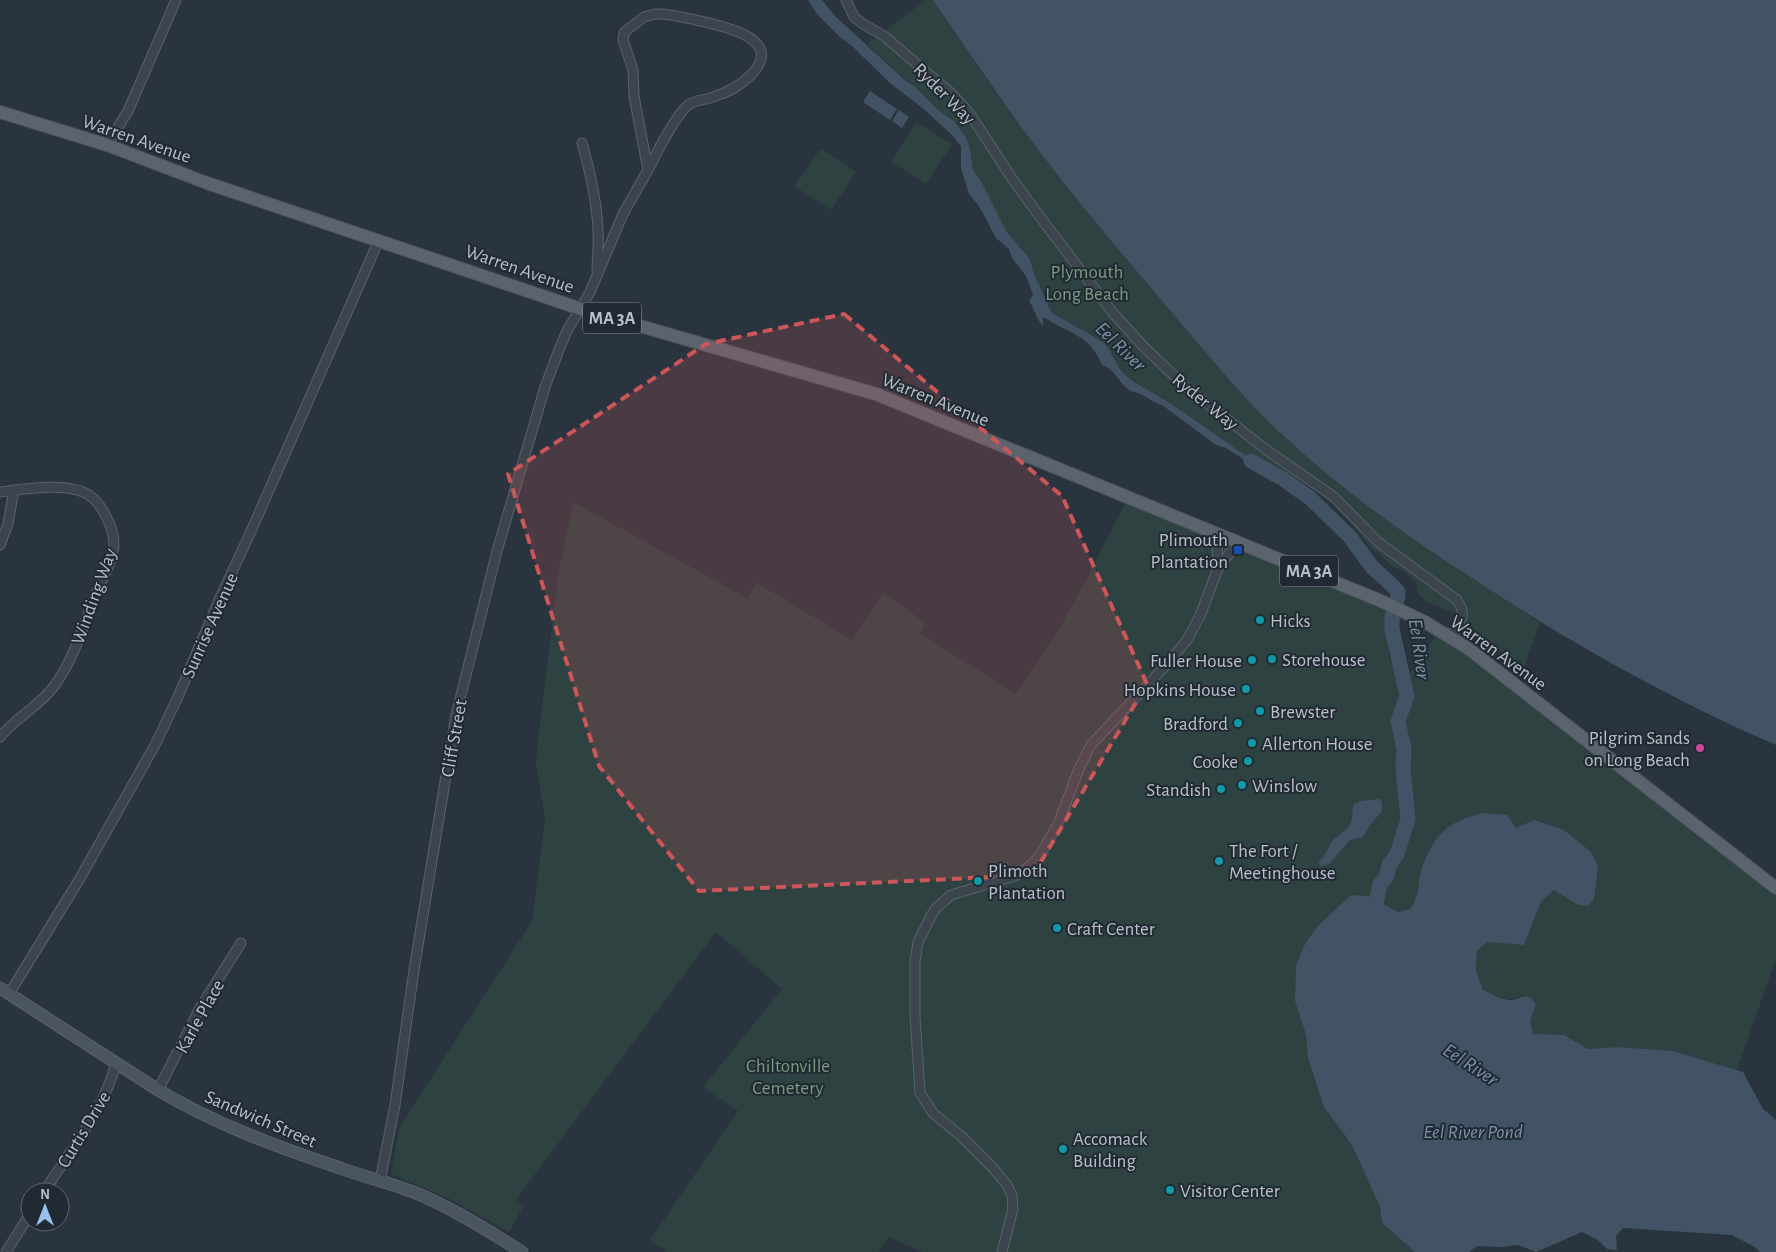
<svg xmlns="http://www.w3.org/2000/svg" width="1776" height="1252" font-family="'Alegreya Sans',sans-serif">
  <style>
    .green { fill: #2e4241 }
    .water { fill: #415365 }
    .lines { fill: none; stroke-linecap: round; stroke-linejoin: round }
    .river { stroke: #415365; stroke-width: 15 }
    .street-casing { stroke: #5a636c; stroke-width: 11 }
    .secondary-casing { stroke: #5a636c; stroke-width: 13 }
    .primary-casing { stroke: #49515a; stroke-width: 14 }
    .street { stroke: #3c454e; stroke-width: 9 }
    .secondary { stroke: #4b5561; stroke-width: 11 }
    .primary { stroke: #5b646e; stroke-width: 12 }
    .marked { fill: #cd5658; fill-opacity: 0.2; stroke: #cd5658; stroke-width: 4; stroke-dasharray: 10 6; stroke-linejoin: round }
    .transit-dot { fill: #1a4fb4; stroke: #212a33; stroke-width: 2 }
    .culture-dot { fill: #0f9aa8; stroke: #212a33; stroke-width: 2 }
    .hotel-dot { fill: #d1479c; stroke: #212a33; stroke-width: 2 }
    .labels { text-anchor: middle; stroke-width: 4; stroke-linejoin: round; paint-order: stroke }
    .shield { fill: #212a33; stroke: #8b939c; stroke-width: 1 }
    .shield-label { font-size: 18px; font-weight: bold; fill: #b9c0c9 }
    .street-label { font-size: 19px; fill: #b9c0c9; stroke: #212a33 }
    .park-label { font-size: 19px; fill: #7a9c7f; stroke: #212a33 }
    .poi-label { font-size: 19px; fill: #b9c0c9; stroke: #212a33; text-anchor: start }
    .water-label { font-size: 20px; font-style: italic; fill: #7d93a8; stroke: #212a33 }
  </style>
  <rect width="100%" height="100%" fill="#29343e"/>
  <path class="green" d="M 926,0 L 933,0 L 986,78 L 1048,163 L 1146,282 L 1247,399 L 1531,617 L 1540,622 L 1523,670 L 1450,611 L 1424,601 L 1424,598 L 1418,595 L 1417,585 L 1407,573 L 1391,565 L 1369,546 L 1350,521 L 1319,491 L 1305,482 L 1270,470 L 1248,457 L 1173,405 L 1131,380 L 1121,371 L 1110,351 L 1105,344 L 1093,336 L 1052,313 L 1034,274 L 1030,259 L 1006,231 L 982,183 L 973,170 L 970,148 L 966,138 L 955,122 L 937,109 L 867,44 Z
    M 916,122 L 952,144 L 926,184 L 891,162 Z
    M 821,148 L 856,172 L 831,210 L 794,186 Z
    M 573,502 L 747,598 L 757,583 L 852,640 L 883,593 L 926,623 L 920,633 L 1015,694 C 1061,636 1092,567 1126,502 L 1386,610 L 1389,656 L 1398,680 L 1411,672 L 1436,635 L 1476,662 L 1776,893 L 1776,959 L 1737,1070 L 1673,1051 L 1619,1047 L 1588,1049 L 1564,1035 L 1533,1034 L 1530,1021 L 1536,1004 L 1523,996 C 1504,1002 1500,997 1483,990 L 1476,970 L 1477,951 L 1486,942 L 1524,945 L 1541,902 L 1555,890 L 1578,905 L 1598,867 L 1421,872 L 1417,897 L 1410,909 L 1398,912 L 1368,896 L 1295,1001 L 1306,1035 L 1308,1058 L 1324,1107 L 1352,1145 L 1380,1208 L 1382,1223 L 1415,1252 L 923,1252 L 889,1237 L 878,1252 L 667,1252 L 650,1240 L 738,1111 L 703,1087 L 782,989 L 716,932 L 515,1201 L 523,1207 L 509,1232 L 452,1200 L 391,1174 L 399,1128 L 532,921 L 545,819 L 536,763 L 538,740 L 558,575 Z"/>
  <path class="water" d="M 808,0 L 822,0 L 836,17 L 906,81 L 914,86 L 937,109 L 955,122 L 966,138 L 970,148 L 973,170 L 982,183 L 1006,231 L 1030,259 L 1034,274 L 1052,313 L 1093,336 L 1105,344 L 1110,351 L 1121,371 L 1131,380 L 1173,405 L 1268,471 L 1246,461 L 1226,448 L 1216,445 L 1162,405 C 1153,403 1148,397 1140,394 C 1136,392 1132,392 1129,390 C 1118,382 1114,368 1102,365 C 1092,341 1079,336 1057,325 C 1052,323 1048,319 1043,317 L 1043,326 C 1036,318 1035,310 1029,301 L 1033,295 L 1026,276 L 1012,258 L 1009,249 L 996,238 L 979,206 L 969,194 L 961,168 L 961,146 L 950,133 L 925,110 L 890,83 L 852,46 L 839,36 L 817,14 Z
    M 933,0 L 1776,0 L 1776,745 C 1668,698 1567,641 1469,576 C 1405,535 1342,490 1286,438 C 1245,401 1210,357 1174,315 C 1132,265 1089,216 1049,164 C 1008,111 971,55 933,0 Z
    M 870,91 L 897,109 L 890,120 L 863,102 Z
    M 899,110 L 909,117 L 902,128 L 892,121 Z
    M 1379,799 L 1382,802 L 1382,811 L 1370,825 L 1363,837 L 1350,840 L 1329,864 L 1320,866 L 1318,862 L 1323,858 L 1332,841 L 1349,827 L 1352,819 L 1353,805 L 1361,801 Z
    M 1484,813 L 1507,815 L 1516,828 L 1534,820 L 1564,830 L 1591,852 L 1598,867 L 1594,899 L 1588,906 L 1578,905 L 1554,890 L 1541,902 L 1524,945 L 1487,942 L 1477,951 L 1476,970 L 1483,990 C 1491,993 1501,1000 1511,1000 C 1519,999 1521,995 1531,997 L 1536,1004 L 1530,1021 L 1533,1034 L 1564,1035 L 1588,1049 L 1619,1047 L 1673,1051 L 1743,1072 L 1763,1109 L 1776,1120 L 1776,1252 L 1760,1252 L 1755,1247 L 1732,1235 L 1623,1228 L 1616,1236 L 1617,1250 L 1607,1249 L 1598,1240 L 1582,1232 L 1536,1252 L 1518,1245 L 1500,1247 L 1477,1246 L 1469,1252 L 1415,1252 L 1382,1223 L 1380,1207 L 1352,1145 L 1324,1107 L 1308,1058 L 1306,1035 L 1295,1001 L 1296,965 L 1306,942 L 1319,925 L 1351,895 L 1368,896 L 1398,912 L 1410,909 C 1413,904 1416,900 1417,895 C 1419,887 1419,879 1421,871 C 1433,835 1447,821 1484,813 Z"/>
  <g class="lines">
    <path class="river" d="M 1251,461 L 1283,479 L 1310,498 L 1350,537 L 1372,567 L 1394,587 L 1398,592 L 1398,596 L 1392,617 L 1392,629 L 1407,696 L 1398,721 L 1404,749 L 1403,769 L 1408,819 L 1397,854 L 1389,865 L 1387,876 L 1380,884 L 1373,919"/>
    <g class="street-casing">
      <path id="street" d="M 846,0 L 854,17 L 863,24 L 884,36 L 952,94 L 970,114 L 1013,180 L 1037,213 L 1113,313 L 1143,346 L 1187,388 L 1268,451 L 1334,497 L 1378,542 L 1457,600 C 1468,616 1460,622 1451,637
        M 655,14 C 671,13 685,18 700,21 C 723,26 785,39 752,74 C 742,84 727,93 713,97 C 706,100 694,100 688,105 C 675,116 656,154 648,170 L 634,96 L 633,70 L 623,40 L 624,33 L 627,30 L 644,17 Z
        M 582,143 C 590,171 597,202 598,231 C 599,245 597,258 597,271
        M 107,145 L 128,111 L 176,0
        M 0,492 C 24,489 61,483 83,492 C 100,498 114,527 114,545 C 113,561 103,577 97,591 C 84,623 75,657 55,685 C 40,706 16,717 0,737
        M 0,545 L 8,524 L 14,490
        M 1218,568 L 1217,544 L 1220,534
        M 9,994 L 79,880 L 155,745 L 177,699 L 219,600 L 252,529 L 379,240
        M 158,1090 L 200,1008 L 241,943
        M 380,1181 L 395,1105 L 414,970 L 456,715 L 497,551 L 545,387 L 560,347 L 568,329 L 590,292 L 623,214 L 648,170
        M 44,1192 C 68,1153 106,1108 116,1062
        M 6,1252 L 30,1214
        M 1002,1252 L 1013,1209 L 1012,1196 L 1007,1185 L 993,1168 L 962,1137 L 933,1113 L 920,1093 L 915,1016 L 915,961 L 918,942 L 931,916 L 936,908 L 951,895 L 1015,876 L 1025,870 L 1039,857 L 1058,824 L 1079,769 L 1091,745 L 1168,663 L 1187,640 L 1200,616 L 1218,568 L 1232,550 L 1236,541"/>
    </g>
    <g class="secondary-casing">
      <path id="secondary" d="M 0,988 L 158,1090 C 215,1124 277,1147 340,1168 C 367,1178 396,1184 423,1196 C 457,1211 491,1232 522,1252"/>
    </g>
    <g class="primary-casing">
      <path id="primary" d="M 0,112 L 107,145 L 207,183 L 581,309 L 876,394 L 1381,601 L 1425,622 L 1469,649 L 1776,888"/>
    </g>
    <use href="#street" class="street"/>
    <use href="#secondary" class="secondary"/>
    <use href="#primary" class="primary"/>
  </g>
  <path class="marked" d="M 844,314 L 1062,496 L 1147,684 L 1033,875 L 699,891 L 599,766 L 508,474 L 706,344 Z"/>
  <rect class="transit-dot" x="1233" y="545" width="10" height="10" rx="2.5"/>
  <g class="culture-dot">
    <circle cx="1260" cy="620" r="5"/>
    <circle cx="1272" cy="659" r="5"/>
    <circle cx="1252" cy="660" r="5"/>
    <circle cx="1246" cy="689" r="5"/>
    <circle cx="1260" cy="711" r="5"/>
    <circle cx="1238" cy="723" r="5"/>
    <circle cx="1252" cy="743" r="5"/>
    <circle cx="1248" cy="761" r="5"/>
    <circle cx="1242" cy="785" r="5"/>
    <circle cx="1221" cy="789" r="5"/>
    <circle cx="1219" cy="861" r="5"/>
    <circle cx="978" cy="881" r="5"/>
    <circle cx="1057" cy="928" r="5"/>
    <circle cx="1063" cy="1149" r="5"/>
    <circle cx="1170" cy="1190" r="5"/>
  </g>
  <circle class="hotel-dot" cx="1700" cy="748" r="5"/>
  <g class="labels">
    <g class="shield">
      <rect x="583" y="302.5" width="58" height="31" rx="4"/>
      <rect x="1280" y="555.5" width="58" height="31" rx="4"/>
    </g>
    <g class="shield-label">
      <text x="612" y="324">MA 3A</text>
      <text x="1309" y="577">MA 3A</text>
    </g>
    <g class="street-label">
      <text transform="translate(945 93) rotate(45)" y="7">Ryder Way</text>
      <text transform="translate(137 138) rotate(19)" y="7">Warren Avenue</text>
      <text transform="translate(520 268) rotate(19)" y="7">Warren Avenue</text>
      <text transform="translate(936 399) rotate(22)" y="7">Warren Avenue</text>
      <text transform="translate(1206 401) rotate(39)" y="7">Ryder Way</text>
      <text transform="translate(93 596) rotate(-70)" y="7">Winding Way</text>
      <text transform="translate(209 625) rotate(-66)" y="7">Sunrise Avenue</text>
      <text transform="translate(1499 652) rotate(36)" y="7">Warren Avenue</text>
      <text transform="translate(453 738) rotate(-80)" y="7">Cliff Street</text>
      <text transform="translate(199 1016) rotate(-61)" y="7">Karle Place</text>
      <text transform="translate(261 1118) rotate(23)" y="7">Sandwich Street</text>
      <text transform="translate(83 1129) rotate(-59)" y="7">Curtis Drive</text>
    </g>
    <g class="park-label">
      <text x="1087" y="278">Plymouth<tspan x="1087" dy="22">Long Beach</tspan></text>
      <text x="788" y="1072">Chiltonville<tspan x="788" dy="22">Cemetery</tspan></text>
    </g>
    <g class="poi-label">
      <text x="1228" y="546" text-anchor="end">Plimouth<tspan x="1228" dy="22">Plantation</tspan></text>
      <text x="1270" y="627">Hicks</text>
      <text x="1282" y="666">Storehouse</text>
      <text x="1242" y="667" text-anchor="end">Fuller House</text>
      <text x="1236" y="696" text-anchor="end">Hopkins House</text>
      <text x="1270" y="718">Brewster</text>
      <text x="1228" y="730" text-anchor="end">Bradford</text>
      <text x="1690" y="744" text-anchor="end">Pilgrim Sands<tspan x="1690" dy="22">on Long Beach</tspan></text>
      <text x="1262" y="750">Allerton House</text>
      <text x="1238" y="768" text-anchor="end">Cooke</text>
      <text x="1252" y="792">Winslow</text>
      <text x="1211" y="796" text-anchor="end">Standish</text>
      <text x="1229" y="857">The Fort /<tspan x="1229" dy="22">Meetinghouse</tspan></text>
      <text x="988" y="877">Plimoth<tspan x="988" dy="22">Plantation</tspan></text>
      <text x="1067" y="935">Craft Center</text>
      <text x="1073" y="1145">Accomack<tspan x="1073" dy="22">Building</tspan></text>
      <text x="1180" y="1197">Visitor Center</text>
    </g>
    <g class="water-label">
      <text transform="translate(1121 346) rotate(44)" y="7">Eel River</text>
      <text transform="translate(1420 649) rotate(82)" y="7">Eel River</text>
      <text transform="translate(1471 1064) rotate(33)" y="7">Eel River</text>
      <text x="1473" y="1138">Eel River Pond</text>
    </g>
  </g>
  <g transform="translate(45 1207)"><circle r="24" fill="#212a33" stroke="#5e666f"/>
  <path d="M0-4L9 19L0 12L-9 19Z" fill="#9ac1ec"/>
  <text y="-8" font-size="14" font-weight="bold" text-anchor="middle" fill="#b9c0c9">N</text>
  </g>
</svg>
